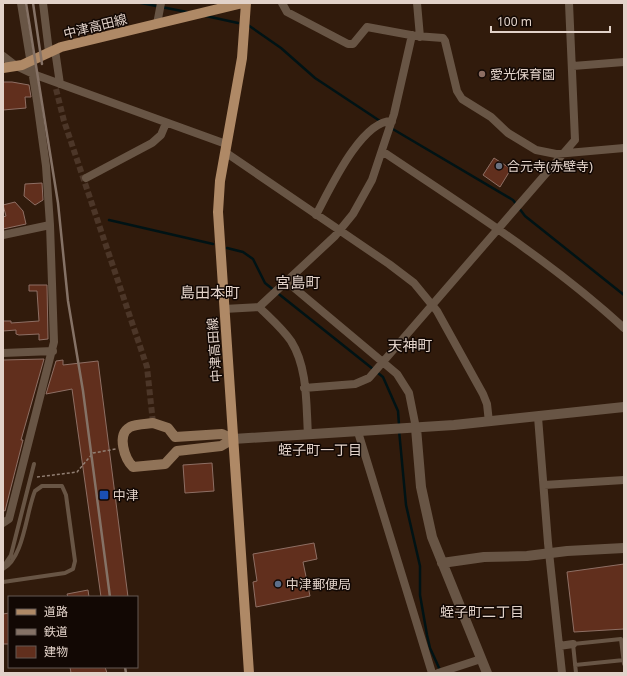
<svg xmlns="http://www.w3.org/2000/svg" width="627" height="676" font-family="'Noto Sans','Noto Sans JP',sans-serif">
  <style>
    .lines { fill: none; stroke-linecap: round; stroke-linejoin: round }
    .stream { stroke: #001315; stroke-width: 2.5 }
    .building { fill: #612f1d; stroke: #8e6f64 }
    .pedestrian-tunnel { stroke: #4c3628; stroke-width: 6; stroke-dasharray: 6 3; stroke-linecap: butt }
    .path { stroke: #927f73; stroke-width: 1.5; stroke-dasharray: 3 2; stroke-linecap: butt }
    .service { stroke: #685545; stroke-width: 4 }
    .minor { stroke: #685545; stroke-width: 8 }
    .tertiary { stroke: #685545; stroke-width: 10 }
    .secondary { stroke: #907358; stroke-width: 10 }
    .primary { stroke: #af8966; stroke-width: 10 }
    .rail { stroke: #857266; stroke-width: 2.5 }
    .education-dot { fill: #8d6e63; stroke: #120804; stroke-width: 1.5 }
    .worship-dot { fill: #6b7280; stroke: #120804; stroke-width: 1.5 }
    .transit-dot { fill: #1a4fb4; stroke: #120804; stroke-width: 1.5 }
    .service-dot { fill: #5c6f8a; stroke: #120804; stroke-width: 1.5 }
    .labels { text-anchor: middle; stroke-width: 3; stroke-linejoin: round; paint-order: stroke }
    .street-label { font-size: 13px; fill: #e2d2c9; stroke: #120804 }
    .poi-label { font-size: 13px; fill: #e2d2c9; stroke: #120804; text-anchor: start }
    .neighbourhood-label { font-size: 14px; fill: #e2d2c9; stroke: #120804 }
    .quarter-label { font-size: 15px; fill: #e2d2c9; stroke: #120804 }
  </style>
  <rect width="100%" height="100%" fill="#311b0c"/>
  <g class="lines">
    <path class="stream" d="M 141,3 L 187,12
      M 206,16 L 238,23
      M 248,25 L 281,48 L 315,78 L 380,121
      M 391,128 L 513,200 L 525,216 L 624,295
      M 109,220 L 213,244
      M 227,248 L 243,252 L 253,259 L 265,283 L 383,377 L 398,411 L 399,425
      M 399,430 L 406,505 L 420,566 L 420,595 L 427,635 L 430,648 L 440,670"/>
  </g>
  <path class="building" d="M 3,82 L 12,82 L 29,85 L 31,97 L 25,97 L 26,108 L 3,110 Z
    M 494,158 L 511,169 L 500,187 L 483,175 Z
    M 42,183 L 43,200 L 35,205 L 24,196 L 25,184 Z
    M 15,202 L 23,211 L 26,224 L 3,229 L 3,217 L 6,216 L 3,205 Z
    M 29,285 L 47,285 L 48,339 L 39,340 L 39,334 L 19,335 L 16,334 L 16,330 L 3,331 L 3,321 L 11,321 L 11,323 L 39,321 L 37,291 L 29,291 Z
    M 44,359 L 21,440 L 23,440 L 10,491 L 5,511 L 3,510 L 3,360 Z
    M 63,360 L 63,365 L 98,361 L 128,597 L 101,597 L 72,389 L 46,394 L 56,361 Z
    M 212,463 L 214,491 L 185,493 L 183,465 Z
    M 314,543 L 317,559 L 303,562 L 310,596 L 256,607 L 253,582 L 257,581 L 253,554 Z
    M 624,564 L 624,629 L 574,632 L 567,572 Z
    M 88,590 L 89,597 L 68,597 L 67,594 Z
    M 9,613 L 9,644 L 3,644 L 3,614 Z
    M 70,667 L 105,667 L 107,673 L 71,673 Z"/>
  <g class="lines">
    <path class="pedestrian-tunnel" d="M 56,89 L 64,121 L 147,367 L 153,423"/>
    <path class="path" d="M 37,477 L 77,472 L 93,453 L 116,449"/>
    <path class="service" d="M 3,567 L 11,555 L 34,464
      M 3,569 C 24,558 26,512 35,491 L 42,486 L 62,486 L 66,495 L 75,561 L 73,569 L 65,573 L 3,582
      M 575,665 L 624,660
      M 576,673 L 573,644 L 621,639 L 624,664"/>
    <path class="minor" d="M 43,3 L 49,52
      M 282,3 L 287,12 L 348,44 L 353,44 L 367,27 L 416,36 L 443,38 L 445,41 L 457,91 L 462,99 L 491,117 L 508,133 L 536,150 L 556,154 L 624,148
      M 417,3 L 420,37
      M 157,24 L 161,3
      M 55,50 L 60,84
      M 3,56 L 16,66 L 33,74 L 226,144
      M 573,66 L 624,62
      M 382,151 C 465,207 550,260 624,328
      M 225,152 L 389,264 L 414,283 L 437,311 L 483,394 L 487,404 L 489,422
      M 86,178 L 152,143 L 161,135 L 166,123
      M 316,215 C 329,191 361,120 392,121
      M 3,235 L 50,225
      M 286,281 L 397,374 L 409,393 L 416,428
      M 259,307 C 270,318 282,328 291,341 C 308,368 306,404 308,435
      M 224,309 L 259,307 L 335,236 L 353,214 L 372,180 L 394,114 L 412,35
      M 3,353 L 53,351
      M 304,388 L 355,384 L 369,378 L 575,140 L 569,3
      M 538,417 L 548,543 L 562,673
      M 358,432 L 432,673
      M 544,485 L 624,480
      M 3,523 L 9,519 L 54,342 L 50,225 L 46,166 L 37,101 L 21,3
      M 559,646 L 573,644
      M 438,673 L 481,659"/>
    <path class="tertiary" d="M 416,428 L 421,487 L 432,537 L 487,673
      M 233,439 L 454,425 L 624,407
      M 442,563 L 484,557 L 527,556 L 567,551 L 624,548"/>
    <path class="secondary" d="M 153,423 L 168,428 L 175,437 L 222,434 L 233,439 L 221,446 L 177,451 L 165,464 L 133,467 C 125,459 116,435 130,427 C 136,424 147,424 153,423 Z"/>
    <path class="primary" d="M 246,3 L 242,58 L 220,181 L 218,212 L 249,673
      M 3,68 L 22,65 L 61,47 L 243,3"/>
    <path class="rail" d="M 26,3 L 58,203 L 68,301 L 83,391 L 110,597
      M 33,3 L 42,64
      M 125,667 L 126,673"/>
  </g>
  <circle class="education-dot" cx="482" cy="74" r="4"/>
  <circle class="worship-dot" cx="499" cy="166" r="4"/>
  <rect class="transit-dot" x="99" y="490" width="10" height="10" rx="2"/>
  <circle class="service-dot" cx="278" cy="584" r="4"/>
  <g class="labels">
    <g class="street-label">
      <text transform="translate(95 26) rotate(-14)" y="5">中津高田線</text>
      <text transform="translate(214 350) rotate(-94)" y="5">中津高田線</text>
    </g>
    <g class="poi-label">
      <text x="490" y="79">愛光保育園</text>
      <text x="507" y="171">合元寺(赤壁寺)</text>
      <text x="113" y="500">中津</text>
      <text x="286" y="589">中津郵便局</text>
    </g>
    <g class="neighbourhood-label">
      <text x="320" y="455">蛭子町一丁目</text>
      <text x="482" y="617">蛭子町二丁目</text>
    </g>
    <g class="quarter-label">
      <text x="298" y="288">宮島町</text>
      <text x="210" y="298">島田本町</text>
      <text x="410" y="351">天神町</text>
    </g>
  </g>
  <rect width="627" height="676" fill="none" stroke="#e2d2c9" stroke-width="8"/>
  <rect x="8" y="596" width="130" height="72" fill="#120804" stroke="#655953"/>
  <rect x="16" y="609" width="20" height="6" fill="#af8966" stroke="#655953"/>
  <text x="44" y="616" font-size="12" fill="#e2d2c9">道路</text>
  <rect x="16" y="629" width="20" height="6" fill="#857266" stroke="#655953"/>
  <text x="44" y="636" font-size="12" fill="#e2d2c9">鉄道</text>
  <rect x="16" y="646" width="20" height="12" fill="#612f1d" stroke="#655953"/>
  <text x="44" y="656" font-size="12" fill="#e2d2c9">建物</text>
  <path d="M491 26v6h119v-6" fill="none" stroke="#e2d2c9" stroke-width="2"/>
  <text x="497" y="26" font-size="12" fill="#e2d2c9" stroke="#120804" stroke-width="3" paint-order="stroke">100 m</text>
</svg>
